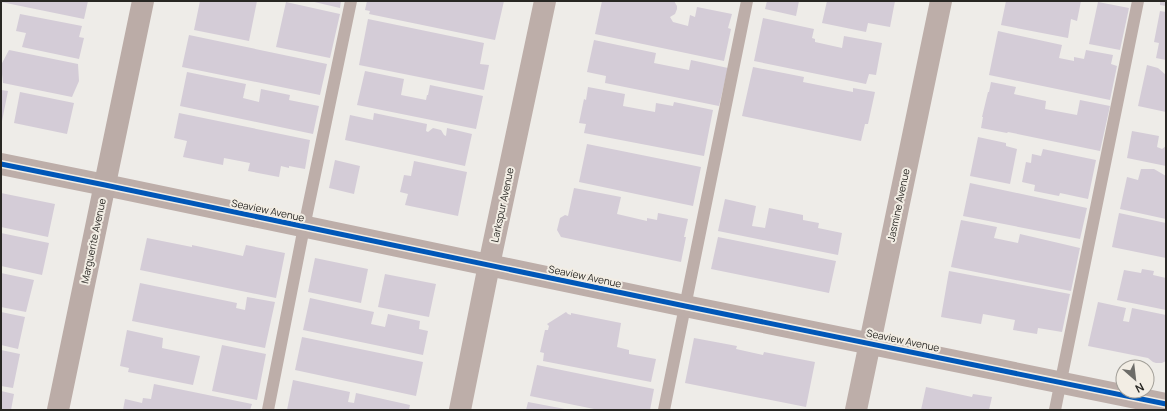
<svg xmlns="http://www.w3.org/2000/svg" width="1167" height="411" font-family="Manrope,sans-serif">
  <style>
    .building { fill: #d4ccd7 }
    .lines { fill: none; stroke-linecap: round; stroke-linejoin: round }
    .lane { stroke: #bdaea9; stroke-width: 12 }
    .street { stroke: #bdaea9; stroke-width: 22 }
    .secondary { stroke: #bbaca7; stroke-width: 22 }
    .cycleway-casing { stroke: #f2ede4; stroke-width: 8 }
    .cycleway { stroke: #0057b8; stroke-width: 5 }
    .labels { text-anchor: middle; stroke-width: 4; stroke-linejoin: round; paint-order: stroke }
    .street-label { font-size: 10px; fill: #282723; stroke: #f2ede4 }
  </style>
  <rect width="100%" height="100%" fill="#eeece8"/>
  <path class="building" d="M 1,1 L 88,1 L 84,19 L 1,2 Z
    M 200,1 L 257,1 L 249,41 L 194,30 Z
    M 310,1 L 341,1 L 340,8 Z
    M 367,1 L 504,1 L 495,40 L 369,14 L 370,11 L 365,10 Z
    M 602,1 L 674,1 L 677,6 L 677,9 L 675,14 L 670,17 L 673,22 L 688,26 L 690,15 L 695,17 L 697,7 L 732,14 L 728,28 L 731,29 L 724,61 L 595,34 Z
    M 767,1 L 799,1 L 796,16 L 765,9 Z
    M 827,1 L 895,1 L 890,27 L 868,23 L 866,32 L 822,23 Z
    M 1006,1 L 1081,1 L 1077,21 L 1071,19 L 1068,38 L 1001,25 Z
    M 1160,1 L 1166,1 L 1166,6 L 1160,5 Z
    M 286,2 L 340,14 L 330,58 L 276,47 Z
    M 1098,2 L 1129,8 L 1120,50 L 1089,44 Z
    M 1160,11 L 1166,12 L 1166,60 L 1156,58 L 1159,43 L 1154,42 Z
    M 20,14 L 82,26 L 79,37 L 84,38 L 79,59 L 22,47 L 26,33 L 16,31 Z
    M 763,18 L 814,29 L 812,38 L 815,39 L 815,42 L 842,48 L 844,36 L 882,43 L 876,75 L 869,74 L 866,84 L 754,61 Z
    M 368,19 L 484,43 L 480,64 L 489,65 L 484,90 L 359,65 Z
    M 998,31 L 1062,45 L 1059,58 L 1074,61 L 1074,57 L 1084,59 L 1086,50 L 1113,55 L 1111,64 L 1117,66 L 1110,100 L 989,75 Z
    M 189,35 L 327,64 L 320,95 L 182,67 Z
    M 594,40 L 656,53 L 654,63 L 689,70 L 691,60 L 728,68 L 719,106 L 605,83 L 606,76 L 587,72 Z
    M 9,50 L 78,64 L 79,81 L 72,97 L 3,83 L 1,65 Z
    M 1147,65 L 1158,68 L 1166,75 L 1165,79 L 1166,79 L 1166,112 L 1138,106 Z
    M 753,67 L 804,77 L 803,82 L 853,92 L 853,88 L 875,92 L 868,124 L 865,124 L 861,141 L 742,116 Z
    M 365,71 L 404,79 L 401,95 L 426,100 L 427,95 L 428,95 L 430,85 L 483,96 L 476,129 L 357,105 Z
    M 187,72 L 246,84 L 243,98 L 259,102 L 261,89 L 290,95 L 289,100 L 319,106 L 313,134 L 180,106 Z
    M 991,82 L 1016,87 L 1014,94 L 1046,101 L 1045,109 L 1077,115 L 1080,100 L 1110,106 L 1100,151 L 1008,132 L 1007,133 L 981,128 L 983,117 L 982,117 L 988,92 L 989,92 Z
    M 588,87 L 625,94 L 623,106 L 655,112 L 656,103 L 673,106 L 674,102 L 713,110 L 704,156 L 584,133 L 586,124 L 579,123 L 584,99 L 586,100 Z
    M 1,90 L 8,91 L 2,121 L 1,121 Z
    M 20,92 L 74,103 L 67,134 L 14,123 Z
    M 179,113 L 310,140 L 305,169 L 289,166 L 289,168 L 281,166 L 279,177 L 248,171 L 250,163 L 224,158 L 223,165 L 183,157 L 187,141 L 174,138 Z
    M 374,113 L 427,124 L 426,131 L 428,132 L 433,128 L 441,130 L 444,135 L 446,136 L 447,128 L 472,134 L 465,166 L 345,140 L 350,115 L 373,120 Z
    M 1132,131 L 1159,136 L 1157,147 L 1162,149 L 1166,146 L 1166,166 L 1127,158 Z
    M 978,137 L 1006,143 L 1006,146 L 1017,149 L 1010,184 L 970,176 Z
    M 587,144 L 701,167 L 693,206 L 579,182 Z
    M 1043,149 L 1096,160 L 1088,199 L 1060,193 L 1059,196 L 1034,191 L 1035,185 L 1022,182 L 1026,162 L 1031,163 L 1032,154 L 1041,156 Z
    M 335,160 L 360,166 L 354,194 L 329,188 Z
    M 414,161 L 467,172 L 458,216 L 405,205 L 408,194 L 400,192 L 404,175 L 411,176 Z
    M 1141,169 L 1154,169 L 1166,176 L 1166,219 L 1120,209 L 1127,177 L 1138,180 Z
    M 970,183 L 1087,208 L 1080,239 L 963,216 Z
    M 574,188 L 621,197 L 617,214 L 647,221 L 647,218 L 657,220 L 658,213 L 688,219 L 684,237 L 686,237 L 681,262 L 561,237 L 557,230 L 560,218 L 565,215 L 568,216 Z
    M 1,193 L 55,204 L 48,237 L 1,227 Z
    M 725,199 L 756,206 L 752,226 L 765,228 L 769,208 L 803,215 L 803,220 L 819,223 L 818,228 L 842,233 L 838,255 L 718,231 Z
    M 1119,213 L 1166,223 L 1166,258 L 1112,247 Z
    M 961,220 L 997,227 L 994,238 L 1018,243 L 1020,234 L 1080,248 L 1071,291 L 951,267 Z
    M 1,233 L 49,243 L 42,275 L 1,266 Z
    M 718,237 L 836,261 L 829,293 L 711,269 Z
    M 147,238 L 192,247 L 192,245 L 243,256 L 246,245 L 285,253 L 276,298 L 140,270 Z
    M 315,258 L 368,269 L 361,303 L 308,292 Z
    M 1142,269 L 1154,271 L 1153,275 L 1166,278 L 1166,310 L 1117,300 L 1124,270 L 1141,273 Z
    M 949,271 L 1070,294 L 1062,332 L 1038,328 L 1037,334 L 1013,330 L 1015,320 L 983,314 L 981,324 L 941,317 Z
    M 1,273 L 34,280 L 26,312 L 1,307 Z
    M 385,274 L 436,284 L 429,317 L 378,307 Z
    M 140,283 L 237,303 L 236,308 L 245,310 L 247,297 L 275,302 L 265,348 L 132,321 Z
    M 310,298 L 374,312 L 371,324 L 385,327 L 388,314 L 420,321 L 419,329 L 428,331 L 423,355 L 303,330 Z
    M 1098,302 L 1126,308 L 1123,321 L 1129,322 L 1132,308 L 1166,315 L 1166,361 L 1162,363 L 1156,363 L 1153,362 L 1148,358 L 1088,346 Z
    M 1,312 L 25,317 L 18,349 L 1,345 Z
    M 566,312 L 568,314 L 571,315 L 571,313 L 621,323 L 617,347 L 629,350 L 629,354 L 656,359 L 651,382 L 543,361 L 544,353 L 540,352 L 545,330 L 548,330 L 549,326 L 547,324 Z
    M 127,330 L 163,338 L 162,348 L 200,356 L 193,385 L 128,372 L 129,368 L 120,366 Z
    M 302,337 L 423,362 L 416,396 L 295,370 Z
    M 694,338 L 737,346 L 736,349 L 763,355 L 764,352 L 815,362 L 806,407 L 685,383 Z
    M 222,345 L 266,354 L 257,400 L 212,391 Z
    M 1,350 L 20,354 L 13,388 L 1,386 Z
    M 537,365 L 654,389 L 650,410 L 599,410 L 530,396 Z
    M 293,380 L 350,392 L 348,402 L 354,403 L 356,393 L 410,405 L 409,410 L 287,410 Z
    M 154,384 L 252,404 L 250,410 L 123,410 L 125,399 L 142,403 L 143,398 L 151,399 Z
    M 926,387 L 972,397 L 973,394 L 992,397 L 989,410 L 921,410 Z
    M 1,391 L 14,394 L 11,410 L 1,410 Z
    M 528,402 L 565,409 L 565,410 L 526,410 Z"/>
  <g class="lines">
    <path class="lane" d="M 268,410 L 304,227 L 351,1
      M 664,410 L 747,1
      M 1055,410 L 1138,1"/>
    <path class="street" d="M 1,164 L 105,185 L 685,306 L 1166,404
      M 460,410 L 489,265 L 545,1
      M 856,410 L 941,1"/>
    <path class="secondary" d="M 58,410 L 143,1"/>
    <g class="cycleway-casing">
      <path id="cycleway" d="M 1,164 L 105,185 L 685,306 L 1166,404"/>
    </g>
    <use href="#cycleway" class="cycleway"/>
  </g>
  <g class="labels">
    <g class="street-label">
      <text transform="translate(502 205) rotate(-78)" y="4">Larkspur Avenue</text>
      <text transform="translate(898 205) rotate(-78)" y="4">Jasmine Avenue</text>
      <text transform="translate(268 210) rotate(12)" y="4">Seaview Avenue</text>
      <text transform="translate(93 241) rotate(-78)" y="4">Marguerite Avenue</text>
      <text transform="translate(585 276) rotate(12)" y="4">Seaview Avenue</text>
      <text transform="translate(903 340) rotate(12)" y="4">Seaview Avenue</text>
    </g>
  </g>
  <rect width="1167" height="411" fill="none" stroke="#282723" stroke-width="4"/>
  <g transform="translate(1135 379) rotate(152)"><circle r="19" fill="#f2ede4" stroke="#a19e97"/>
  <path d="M0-3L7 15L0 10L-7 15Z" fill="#6d6c68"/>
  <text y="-6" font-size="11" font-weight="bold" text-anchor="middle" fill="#282723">N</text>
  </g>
</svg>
